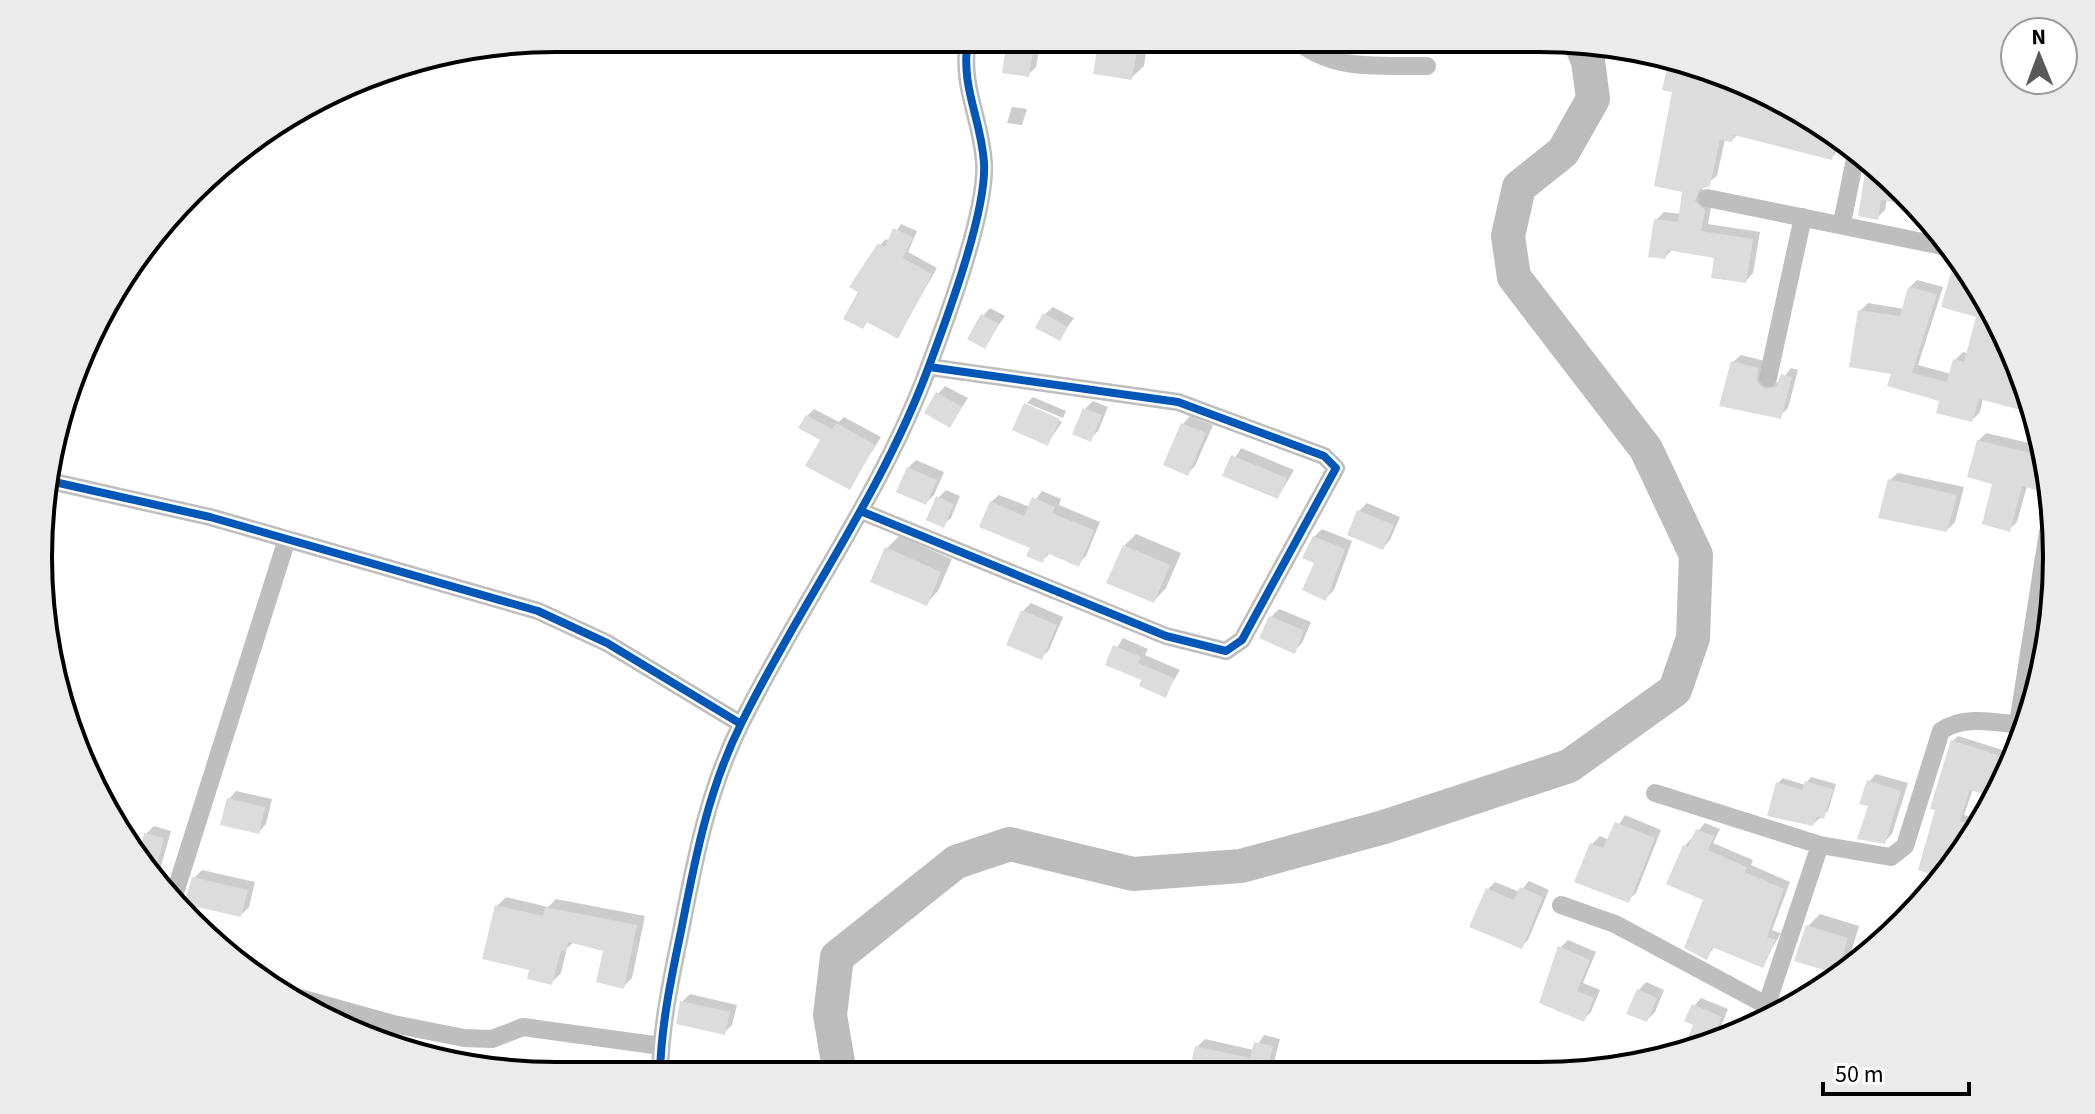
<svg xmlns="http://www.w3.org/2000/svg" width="2095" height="1114" font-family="'Source Sans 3',sans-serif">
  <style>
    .shadow { fill: #0003 }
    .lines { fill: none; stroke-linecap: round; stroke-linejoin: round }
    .river { stroke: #bcbcbc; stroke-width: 34 }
    .building { fill: #dcdcdc }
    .minor { stroke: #bebebe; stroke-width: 18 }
    .cycleway-casing { stroke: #fff; stroke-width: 13 }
    .cycleway { stroke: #0057b8; stroke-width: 8 }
    .rim { fill: none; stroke: #000; stroke-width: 4 }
  </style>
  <rect width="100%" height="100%" fill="#fff"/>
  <path class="shadow" d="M 1009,38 L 1041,39 L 1036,67 L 1028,75 Z
    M 1101,39 L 1148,39 L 1144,66 L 1131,78 L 1095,72 Z
    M 1352,39 L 1417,39 L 1409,52 L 1351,49 Z
    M 1673,56 L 1749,85 L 1748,89 L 1770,93 L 1840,147 L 1832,158 L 1738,134 L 1732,140 L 1725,139 L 1717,176 L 1702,187 L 1706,199 L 1712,202 L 1708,224 L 1760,232 L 1753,273 L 1746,281 L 1717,257 L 1673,249 L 1665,257 L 1656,220 L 1664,212 L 1681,214 L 1684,191 Z
    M 1012,107 L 1027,109 L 1022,125 L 1007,123 Z
    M 1868,169 L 1913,203 L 1887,199 L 1885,210 L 1877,218 L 1860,215 Z
    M 901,224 L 917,231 L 908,252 L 937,268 L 898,336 L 869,320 L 862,327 L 880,245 L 886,239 L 890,241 Z
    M 1958,267 L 2030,391 L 2030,410 L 1983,398 L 1980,412 L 1972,420 L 1893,372 L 1860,311 L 1868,303 L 1904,309 L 1909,288 L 1917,280 L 1943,287 L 1918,365 L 1951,374 L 1955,360 L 1963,352 L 1969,354 L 1979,315 L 1953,273 Z
    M 1053,307 L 1074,318 L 1059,338 L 1045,314 Z
    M 990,308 L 1005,316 L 984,346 L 983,316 Z
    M 1741,355 L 1765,361 L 1773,383 L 1781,381 L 1791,368 L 1798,370 L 1788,408 L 1780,416 L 1733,362 Z
    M 945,386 L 968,398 L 950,425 L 938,394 Z
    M 1033,397 L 1066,411 L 1063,418 L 1027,403 Z
    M 1093,401 L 1108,407 L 1098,431 L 1090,439 L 1075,433 L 1085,409 Z
    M 1026,407 L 1062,422 L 1048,443 Z
    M 814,409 L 839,422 L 844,417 L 881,437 L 849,488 L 807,416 Z
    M 1190,416 L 1213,425 L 1195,466 L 1187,474 L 1183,424 Z
    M 1986,433 L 2037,445 L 2043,490 L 2027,486 L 2017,522 L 2009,530 L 1978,441 Z
    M 1241,448 L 1294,470 L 1278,497 L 1225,475 Z
    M 916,460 L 944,472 L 934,495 L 926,503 L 908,468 Z
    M 1898,473 L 1964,487 L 1955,522 L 1947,530 L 1890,480 Z
    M 946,490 L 960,496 L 951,518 L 943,525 L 938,498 Z
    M 1042,491 L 1061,499 L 1059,505 L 1100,522 L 1086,556 L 1078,564 L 1051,552 L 1043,560 L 991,502 L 999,495 L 1030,507 Z
    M 1367,503 L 1400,517 L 1390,540 L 1383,548 L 1359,511 Z
    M 1322,529 L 1352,541 L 1334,590 L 1326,598 L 1314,537 Z
    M 1136,534 L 1181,553 L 1166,588 L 1154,601 L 1124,546 Z
    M 899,536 L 952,559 L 938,591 L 926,604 L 886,549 Z
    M 1031,603 L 1063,617 L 1049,650 L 1041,658 L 1023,611 Z
    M 1279,609 L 1311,622 L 1302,643 L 1294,651 L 1271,617 Z
    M 1123,638 L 1148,649 L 1145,655 L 1180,670 L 1165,695 L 1144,679 L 1107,664 Z
    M 1958,736 L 2012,753 L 1997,796 L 1973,789 L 1964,815 L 1981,820 L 1944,876 L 1953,741 Z
    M 1876,774 L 1908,783 L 1892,834 L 1884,842 L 1870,805 L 1869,782 Z
    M 1811,777 L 1836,784 L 1828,811 L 1813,824 L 1778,783 L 1783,778 L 1805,785 Z
    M 236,791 L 272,799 L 266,824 L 259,832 L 229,799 Z
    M 1625,815 L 1661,830 L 1636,893 L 1628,900 L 1592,844 L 1600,836 L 1609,840 Z
    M 1705,823 L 1720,829 L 1713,843 L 1753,860 L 1751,865 L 1790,882 L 1772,930 L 1781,933 L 1762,966 L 1715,946 L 1707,957 L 1706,899 L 1685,846 Z
    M 154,826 L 171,831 L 158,877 L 141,851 L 146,834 Z
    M 202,870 L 255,882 L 249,907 L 241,915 L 194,878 Z
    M 1529,881 L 1549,890 L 1528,940 L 1521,947 L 1488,889 L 1495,882 L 1520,892 Z
    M 506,897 L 548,907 L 556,899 L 645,916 L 632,978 L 623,987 L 606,949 L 574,942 L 567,948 L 561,973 L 552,982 L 532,969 L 497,906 Z
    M 1820,914 L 1859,926 L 1849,959 L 1837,972 L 1808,926 Z
    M 1568,940 L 1596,952 L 1583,983 L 1600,990 L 1591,1012 L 1583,1020 L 1560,948 Z
    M 1646,982 L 1664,990 L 1655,1012 L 1647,1020 L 1639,990 Z
    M 690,994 L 737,1005 L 732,1025 L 724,1033 L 682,1002 Z
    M 1701,998 L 1728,1009 L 1718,1034 L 1725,1036 L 1724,1040 L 1690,1049 L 1686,1047 L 1696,1024 L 1694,1006 Z
    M 1264,1035 L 1280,1039 L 1271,1073 L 1191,1073 L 1197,1047 L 1205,1039 L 1254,1050 Z
    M 1396,1060 L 1417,1065 L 1416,1072 L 1387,1072 Z"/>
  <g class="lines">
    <path class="river" d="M 840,1074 L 830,1015 L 837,957 L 956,862 L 1010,844 L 1133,874 L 1241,866 L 1384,827 L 1569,766 L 1675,690 L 1693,638 L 1696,555 L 1646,449 L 1514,277 L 1508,236 L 1519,187 L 1563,152 L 1593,99 L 1588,61 L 1579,40"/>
  </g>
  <path class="building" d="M 1007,38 L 1035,39 L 1029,77 L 1002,73 Z
    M 1099,39 L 1139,39 L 1132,80 L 1093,74 Z
    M 1350,39 L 1411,42 L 1410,54 L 1349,51 Z
    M 1670,56 L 1744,83 L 1742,96 L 1786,105 L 1836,144 L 1832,160 L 1734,135 L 1732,142 L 1720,140 L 1710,186 L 1699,190 L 1695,201 L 1705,210 L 1701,231 L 1753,239 L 1746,283 L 1711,278 L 1714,258 L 1667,250 L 1666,259 L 1648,257 L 1654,219 L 1678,222 L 1682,192 L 1654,186 L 1672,92 L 1662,90 Z
    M 1865,173 L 1876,175 L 1916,206 L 1881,200 L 1878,220 L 1858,216 Z
    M 893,228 L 913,237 L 903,258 L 932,274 L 898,339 L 867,322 L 863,329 L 843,319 L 858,292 L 849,287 L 878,243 L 885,247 Z
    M 1951,272 L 1964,277 L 2030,391 L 2032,413 L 1979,399 L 1972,422 L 1936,413 L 1939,401 L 1887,386 L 1891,374 L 1849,367 L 1858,310 L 1900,316 L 1908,287 L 1937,294 L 1912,373 L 1947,382 L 1953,359 L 1964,362 L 1976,317 L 1941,307 Z
    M 1043,313 L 1068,327 L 1060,341 L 1035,328 Z
    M 981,314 L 999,324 L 985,349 L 967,339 Z
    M 1731,361 L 1758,368 L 1757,382 L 1765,389 L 1776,387 L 1781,374 L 1792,377 L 1781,419 L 1719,406 Z
    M 936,392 L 962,407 L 950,428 L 924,413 Z
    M 1024,403 L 1060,419 L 1048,446 L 1012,430 Z
    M 1083,408 L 1102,415 L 1091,442 L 1072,434 Z
    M 806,415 L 832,429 L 836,423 L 875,445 L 850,490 L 805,466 L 820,440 L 798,428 Z
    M 1181,423 L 1206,433 L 1188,476 L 1163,465 Z
    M 1977,440 L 2038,455 L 2043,492 L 2022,486 L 2010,532 L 1982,524 L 1992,484 L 1967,477 Z
    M 1231,455 L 1287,478 L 1278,499 L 1222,476 Z
    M 907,467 L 937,480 L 926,505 L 896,492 Z
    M 1888,479 L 1957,495 L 1947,532 L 1878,518 Z
    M 936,496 L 954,504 L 944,528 L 926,520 Z
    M 1032,497 L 1055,507 L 1052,513 L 1094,530 L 1079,567 L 1047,553 L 1043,563 L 1026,556 L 1030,548 L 979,527 L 990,501 L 1024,516 Z
    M 1357,510 L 1394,525 L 1383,550 L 1347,535 Z
    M 1313,536 L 1345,549 L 1326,601 L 1302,590 L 1314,563 L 1302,558 Z
    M 1123,545 L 1170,565 L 1154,603 L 1106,583 Z
    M 885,547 L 941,572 L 927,606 L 870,582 Z
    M 1021,610 L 1057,625 L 1042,660 L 1006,645 Z
    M 1269,616 L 1304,630 L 1295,654 L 1259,638 Z
    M 1113,645 L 1141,657 L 1138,663 L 1174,678 L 1166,698 L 1139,686 L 1141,680 L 1105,665 Z
    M 1951,740 L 2011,759 L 2003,787 L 1996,798 L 1970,790 L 1960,821 L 1977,826 L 1943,878 L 1918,870 L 1935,810 L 1930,809 L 1934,795 Z
    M 1867,780 L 1901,791 L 1885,844 L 1857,839 L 1868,806 L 1859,804 Z
    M 1805,781 L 1833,789 L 1824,819 L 1817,816 L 1813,826 L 1767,816 L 1776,782 L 1802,790 Z
    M 227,798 L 265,807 L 259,834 L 220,825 Z
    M 1615,822 L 1655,838 L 1629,903 L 1574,882 L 1590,843 L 1603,848 Z
    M 1696,829 L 1714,836 L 1708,850 L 1747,867 L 1745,872 L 1784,889 L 1767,937 L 1776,940 L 1763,968 L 1712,947 L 1707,960 L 1684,948 L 1703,900 L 1666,884 L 1683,845 L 1688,847 Z
    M 144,833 L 164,838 L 155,872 L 140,849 Z
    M 192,877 L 248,890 L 241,917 L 184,904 Z
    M 1520,887 L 1543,897 L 1522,949 L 1469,927 L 1486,888 L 1514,900 Z
    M 495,905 L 543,916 L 545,907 L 637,925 L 624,989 L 596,982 L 603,951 L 568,942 L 566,952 L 561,950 L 552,985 L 527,979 L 529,970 L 482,959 Z
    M 1806,925 L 1848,938 L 1837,974 L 1794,961 Z
    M 1558,946 L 1590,960 L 1577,991 L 1594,998 L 1584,1022 L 1539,1003 Z
    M 1637,989 L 1657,998 L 1647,1022 L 1626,1014 Z
    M 680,1001 L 730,1012 L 725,1035 L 676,1024 Z
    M 1692,1004 L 1722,1017 L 1711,1043 L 1682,1051 L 1693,1025 L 1684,1021 Z
    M 1254,1042 L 1273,1046 L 1269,1062 L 1287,1067 L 1287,1072 L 1189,1073 L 1195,1046 L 1250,1058 Z"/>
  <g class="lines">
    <path class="minor" d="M 1295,39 C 1332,72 1380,65 1427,66
      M 1707,198 L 1947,247
      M 1842,223 L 1855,159
      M 1768,378 L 1803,217
      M 50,481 L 210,517 L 538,611 L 607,643 L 741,724
      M 863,512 L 1166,636 L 1226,651 L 1242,640 L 1336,468 L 1324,456 L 1178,402 L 929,367
      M 2018,724 L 2048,532
      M 1655,793 L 1820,845 L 1891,857 L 1905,846 L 1941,731 C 1962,715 1995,722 2020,725
      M 173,899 L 287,539
      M 1561,905 L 1615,924 L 1766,1005
      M 289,995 L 393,1024 L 464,1038 L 492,1039 L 523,1027 L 661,1046
      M 1761,1022 L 1820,845
      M 660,1074 C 661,1026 671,979 681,931 C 695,859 708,790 741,724 C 801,602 882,494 929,366 C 947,318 987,211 984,163 C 981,116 960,89 968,38"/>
    <g class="cycleway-casing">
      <path id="cycleway" d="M 50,481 L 210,517 L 538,611 L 607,643 L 741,724
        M 863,512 L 1166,636 L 1226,651 L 1242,640 L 1336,468 L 1324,456 L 1178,402 L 929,367
        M 660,1074 C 661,1026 671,979 681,931 C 695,859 708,790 741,724 C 801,602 882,494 929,366 C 947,318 987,211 984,163 C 981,116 960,89 968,38"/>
    </g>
    <use href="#cycleway" class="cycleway"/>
  </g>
  <path d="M0 0H2095V1114H0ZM557 52H1538A505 505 0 0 1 2043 557V557A505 505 0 0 1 1538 1062H557A505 505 0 0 1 52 557V557A505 505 0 0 1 557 52Z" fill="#ebebeb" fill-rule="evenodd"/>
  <path class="rim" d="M557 52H1538A505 505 0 0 1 2043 557V557A505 505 0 0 1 1538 1062H557A505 505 0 0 1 52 557V557A505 505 0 0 1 557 52Z"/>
  <g transform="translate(2039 56) rotate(359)"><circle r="38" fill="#ffffff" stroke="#999999" stroke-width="2"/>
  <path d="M0-6L14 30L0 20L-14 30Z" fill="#595959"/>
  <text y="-12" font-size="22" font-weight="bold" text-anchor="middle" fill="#000000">N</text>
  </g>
  <path d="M1823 1082v12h146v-12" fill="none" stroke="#000000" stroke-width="4"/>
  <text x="1835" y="1082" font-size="24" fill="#000000" stroke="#ffffff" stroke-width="6" paint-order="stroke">50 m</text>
</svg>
